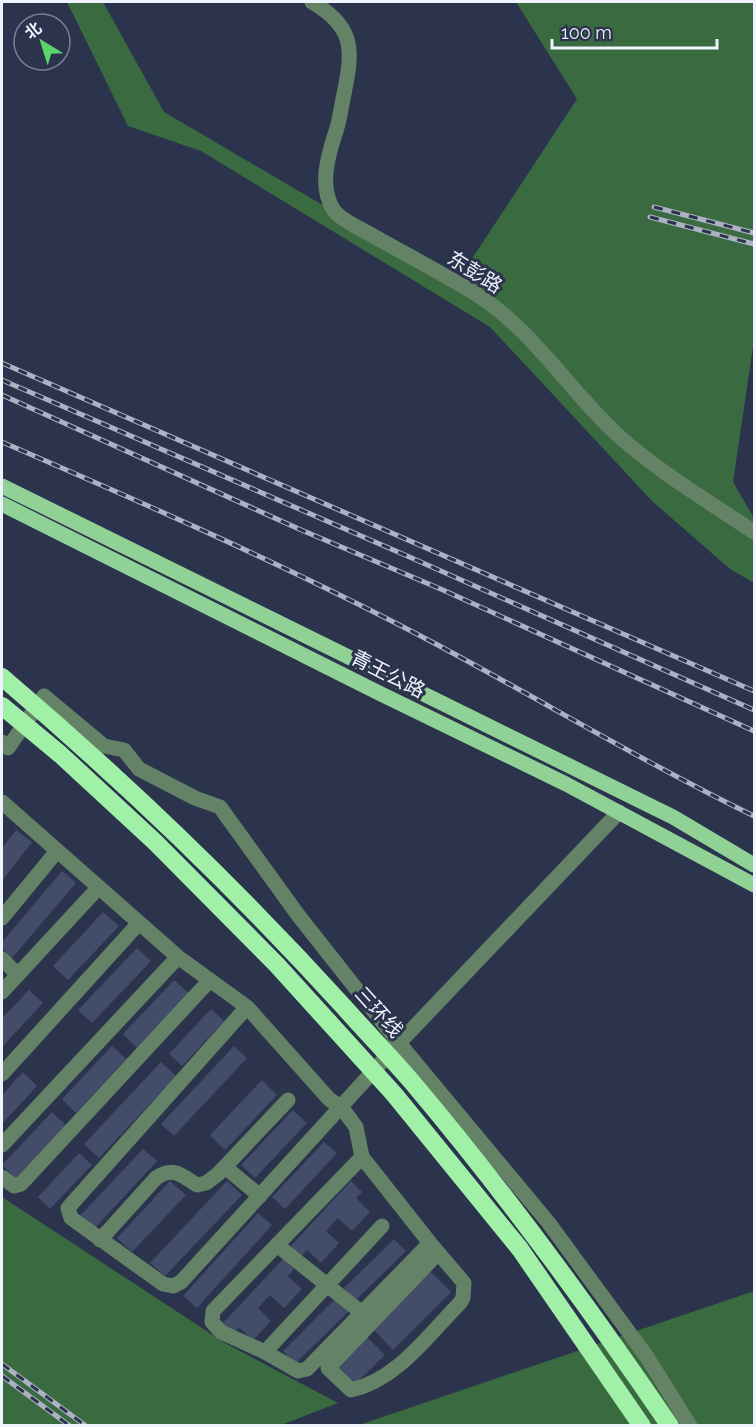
<svg xmlns="http://www.w3.org/2000/svg" width="756" height="1427" font-family="Raleway,'Noto Sans SC',sans-serif">
  <style>
    .green { fill: #3a6b40 }
    .building { fill: #434c68 }
    .lines { fill: none; stroke-linecap: round; stroke-linejoin: round }
    .minor { stroke: #648366; stroke-width: 15 }
    .major { stroke: #90d196; stroke-width: 15 }
    .rail-casing { stroke: #adb2c2; stroke-width: 5 }
    .rail { stroke: #2b334d; stroke-width: 3; stroke-dasharray: 9; stroke-linecap: butt }
    .highway-bridge { stroke: #a1f0a8; stroke-width: 18 }
    .labels { text-anchor: middle; stroke-width: 6; stroke-linejoin: round; paint-order: stroke }
    .street-label { font-size: 20px; fill: #eff3fd; stroke: #2b334d }
  </style>
  <rect width="100%" height="100%" fill="#2b334d"/>
  <path class="green" d="M 67,2 L 103,2 L 164,112 L 456,283 L 577,99 L 516,2 L 754,2 L 754,340 L 733,482 L 754,518 L 754,583 L 730,569 L 652,501 L 490,327 L 201,151 L 128,126 Z
    M 2,1197 L 225,1343 L 338,1403 L 281,1425 L 2,1425 Z
    M 754,1291 L 754,1425 L 359,1425 Z"/>
  <path class="building" d="M 16,830 L 32,842 L 2,881 L 2,848 Z
    M 62,871 L 76,883 L 12,958 L 2,949 L 2,942 Z
    M 103,912 L 119,926 L 68,980 L 53,966 Z
    M 137,948 L 151,961 L 92,1023 L 78,1010 Z
    M 174,980 L 189,993 L 137,1048 L 123,1034 Z
    M 29,990 L 43,1003 L 2,1047 L 2,1018 Z
    M 211,1009 L 224,1021 L 182,1066 L 169,1054 Z
    M 112,1046 L 126,1059 L 76,1113 L 62,1099 Z
    M 234,1046 L 247,1058 L 174,1136 L 161,1124 Z
    M 161,1062 L 176,1076 L 99,1158 L 84,1144 Z
    M 23,1072 L 37,1086 L 2,1124 L 2,1095 Z
    M 262,1080 L 277,1095 L 225,1150 L 210,1135 Z
    M 293,1110 L 307,1123 L 255,1178 L 241,1165 Z
    M 52,1112 L 67,1126 L 16,1179 L 2,1165 Z
    M 324,1142 L 337,1153 L 285,1209 L 272,1197 Z
    M 143,1149 L 157,1161 L 94,1229 L 80,1216 Z
    M 79,1153 L 92,1165 L 50,1209 L 38,1197 Z
    M 170,1181 L 186,1195 L 132,1252 L 117,1238 Z
    M 227,1181 L 242,1195 L 165,1276 L 150,1263 Z
    M 351,1181 L 362,1192 L 356,1198 L 370,1212 L 352,1231 L 338,1218 L 326,1231 L 339,1243 L 321,1263 L 307,1250 L 301,1257 L 290,1247 Z
    M 258,1213 L 272,1225 L 197,1308 L 183,1296 Z
    M 394,1239 L 406,1251 L 356,1300 L 344,1288 Z
    M 283,1259 L 294,1269 L 288,1276 L 302,1289 L 284,1308 L 270,1295 L 258,1308 L 271,1321 L 253,1340 L 239,1327 L 233,1334 L 222,1324 Z
    M 430,1271 L 451,1292 L 393,1350 L 372,1328 Z
    M 338,1296 L 351,1309 L 295,1364 L 283,1351 Z
    M 367,1337 L 385,1355 L 352,1387 L 334,1369 Z"/>
  <g class="lines">
    <path class="minor" d="M 312,2 C 355,27 353,50 344,94 C 341,107 340,121 335,134 C 328,156 319,186 333,209 C 338,218 360,229 370,234 C 405,254 442,273 476,294 C 535,331 570,393 621,438 C 662,474 709,502 754,532
      M 2,742 L 8,748 L 44,696 L 104,746 L 124,750 L 139,769 L 195,798 L 220,807 L 298,915 L 399,1043 L 548,1222 L 647,1357 L 690,1426
      M 2,802 L 178,957 L 247,1007 L 329,1099 L 342,1108 L 356,1127 L 362,1157 L 430,1243 L 464,1283 L 463,1298 L 460,1303 C 428,1335 397,1380 351,1390 L 328,1368 L 438,1253
      M 2,918 L 57,851
      M 2,959 L 18,975
      M 2,992 L 99,887
      M 247,1007 L 68,1208 L 71,1218 L 163,1284 L 173,1286 L 181,1282 L 399,1043 L 619,812
      M 2,1074 L 139,923
      M 2,1145 L 178,957
      M 225,1167 L 260,1196
      M 2,1177 L 14,1186 L 21,1184 L 210,980
      M 382,1226 L 265,1352 L 298,1371 L 307,1369 L 430,1243
      M 100,1240 L 156,1178 C 174,1166 181,1175 197,1185 L 206,1183 L 218,1174 L 288,1100
      M 277,1245 L 362,1313
      M 265,1352 L 221,1332 L 212,1322 L 213,1311 L 362,1157"/>
    <path class="major" d="M 2,486 L 673,817 L 754,865
      M 2,504 L 379,693 L 566,784 L 754,885"/>
    <g class="rail-casing">
      <path id="rail" d="M 654,207 L 754,233
        M 650,217 L 754,244
        M 2,363 L 754,691
        M 2,380 L 405,555 L 754,710
        M 2,395 L 299,529 L 443,590 L 754,731
        M 2,442 C 148,505 294,569 434,643 C 541,700 645,763 754,816
        M 2,1364 L 86,1426
        M 2,1376 L 70,1426"/>
    </g>
    <use href="#rail" class="rail"/>
    <path class="highway-bridge" d="M 2,677 C 123,780 237,889 344,1007 C 366,1032 390,1056 412,1082 C 504,1191 589,1307 670,1426
      M 2,706 L 61,755 L 155,842 L 277,965 L 394,1094 L 520,1249 L 642,1426"/>
  </g>
  <g class="labels">
    <g class="street-label">
      <text transform="translate(475 272) rotate(32)" y="7">东彭路</text>
      <text transform="translate(388 674) rotate(27)" y="7">青王公路</text>
      <text transform="translate(379 1012) rotate(48)" y="7">三环线</text>
    </g>
  </g>
  <rect width="756" height="1427" fill="none" stroke="#eff3fd" stroke-width="6"/>
  <g transform="translate(42 42) rotate(322)"><circle r="28" fill="#2b334d" stroke="#798093" stroke-width="1.5"/>
  <path d="M0-4.5L10 22L0 15L-10 22Z" fill="#5ad56e"/>
  <text y="-9" font-size="16" font-weight="bold" text-anchor="middle" fill="#eff3fd">北</text>
  </g>
  <path d="M552 39v9h165v-9" fill="none" stroke="#eff3fd" stroke-width="3"/>
  <text x="561" y="39" font-size="18" fill="#eff3fd" stroke="#2b334d" stroke-width="4.5" paint-order="stroke">100 m</text>
</svg>
